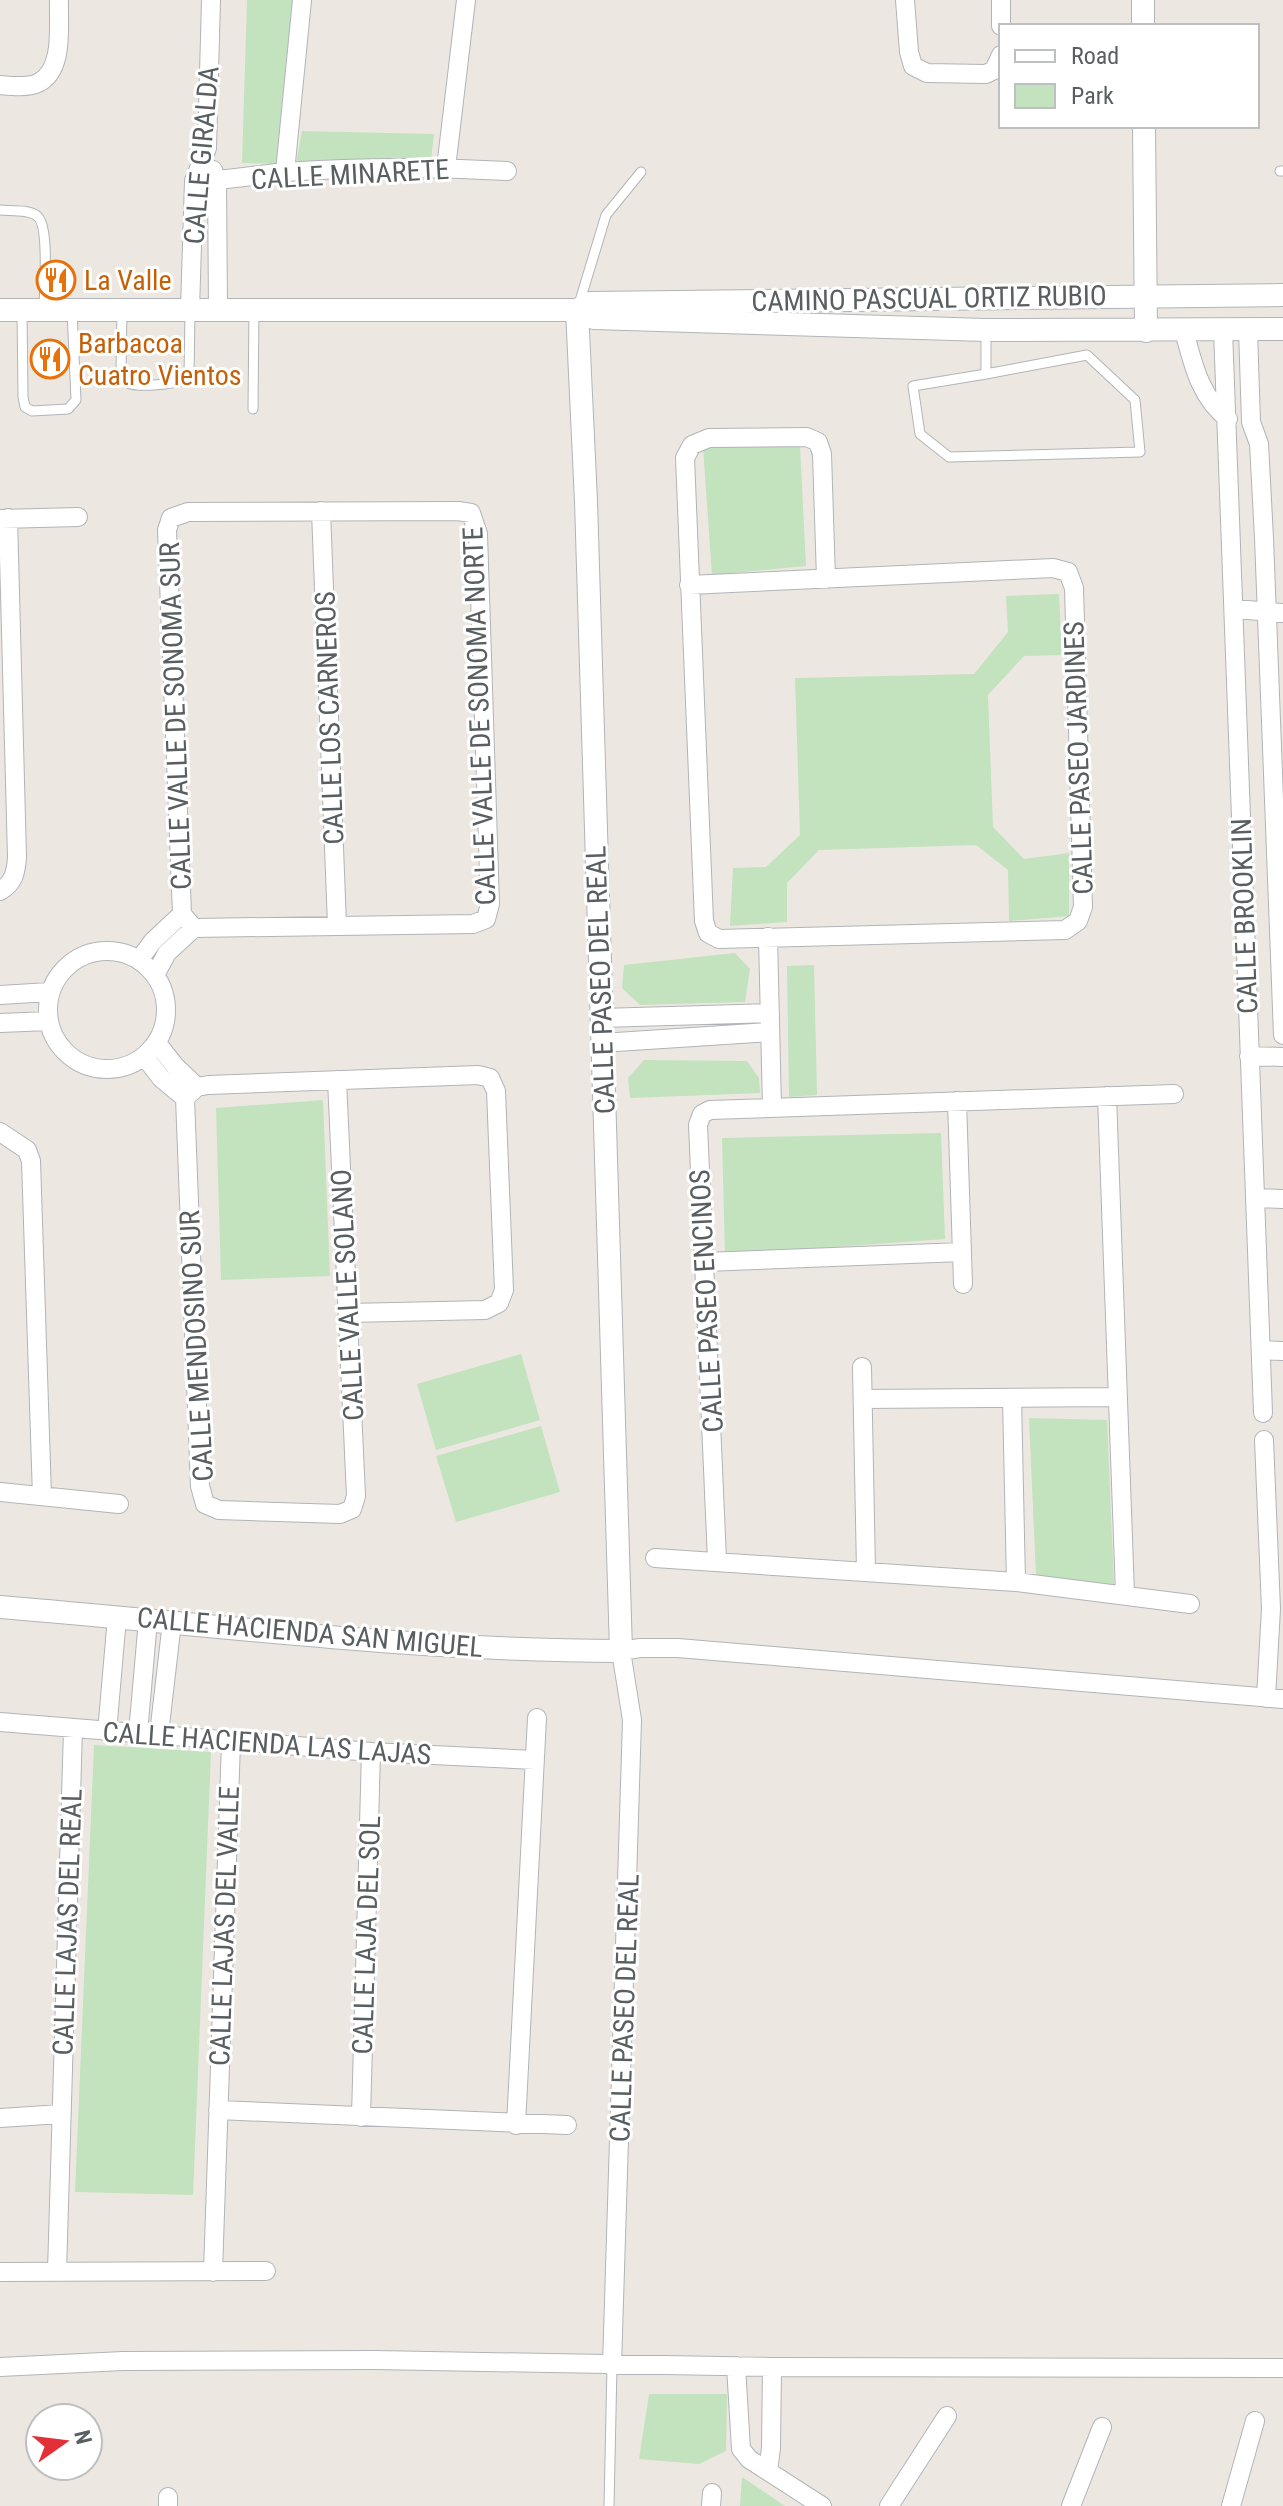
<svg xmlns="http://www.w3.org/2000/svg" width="1283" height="2506" font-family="'Roboto Condensed',sans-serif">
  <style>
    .green { fill: #c2e3bd }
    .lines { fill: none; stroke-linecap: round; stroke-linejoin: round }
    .service-casing { stroke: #b1b4b8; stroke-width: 11 }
    .minor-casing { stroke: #b1b4b8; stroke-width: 20 }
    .tertiary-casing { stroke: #b1b4b8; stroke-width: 24 }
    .service { stroke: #fff; stroke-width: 9 }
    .minor { stroke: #fff; stroke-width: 18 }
    .tertiary { stroke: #fff; stroke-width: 22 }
    .labels { text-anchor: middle; stroke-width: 6; stroke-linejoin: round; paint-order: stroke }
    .street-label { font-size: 28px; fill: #595e61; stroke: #fff }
    .food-label { font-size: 28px; fill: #c56008; stroke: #fff; text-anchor: start }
  </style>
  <rect width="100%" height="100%" fill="#ece8e1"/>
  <path class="green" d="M 247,0 L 301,0 L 283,164 L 242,163 Z
    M 302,131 L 434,134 L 430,169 L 295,170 Z
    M 800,446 L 806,566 L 712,575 L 703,447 Z
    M 1059,594 L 1062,655 L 1024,656 L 988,695 L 993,827 L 1024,859 L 1069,853 L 1069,916 L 1009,921 L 1008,870 L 976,845 L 819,850 L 787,883 L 787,922 L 730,926 L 733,868 L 766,867 L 800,835 L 795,678 L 974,674 L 1008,632 L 1006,596 Z
    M 735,953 L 750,969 L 745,1002 L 640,1005 L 622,988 L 624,965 Z
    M 814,965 L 817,1095 L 789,1097 L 787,966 Z
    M 644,1060 L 747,1061 L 759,1078 L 760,1093 L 630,1098 L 628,1078 Z
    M 323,1100 L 330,1276 L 221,1280 L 216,1108 Z
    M 941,1133 L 945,1239 L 725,1255 L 722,1138 Z
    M 521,1354 L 540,1420 L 436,1450 L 417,1384 Z
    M 1029,1418 L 1107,1420 L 1114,1585 L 1036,1576 Z
    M 541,1426 L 560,1492 L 456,1522 L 436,1456 Z
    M 94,1745 L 211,1752 L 193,2195 L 75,2192 Z
    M 649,2394 L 727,2394 L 726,2451 L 699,2464 L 639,2459 Z
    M 742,2477 L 785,2506 L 740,2506 Z"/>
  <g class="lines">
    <g class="service-casing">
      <path id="service" d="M 1280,171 L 1283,171
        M 0,210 C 10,211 29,209 37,216 C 50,225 44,292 44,309
        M 579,304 L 606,215 L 641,172
        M 122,309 L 121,371 C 123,376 123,380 128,383 C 138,388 181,384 189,377 L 190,311
        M 22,310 L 23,397 L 25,407 L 32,411 L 68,409 L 76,400 L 72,310
        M 986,374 L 913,386 L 920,434 L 949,457 L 1140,452 L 1135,400 L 1087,355 L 986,374 L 986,332
        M 253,409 L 254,309
        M 609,2506 L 612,2366"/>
    </g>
    <g class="minor-casing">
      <path id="minor" d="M 905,0 L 909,52 L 913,66 L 927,73 L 986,74 L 994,70 L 1001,55
        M 1001,0 L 1001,26
        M 0,85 C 11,86 28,88 38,83 C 65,70 58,24 59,0
        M 446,168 L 466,0
        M 213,170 L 217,181 L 218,309
        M 285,172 L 302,0
        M 194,181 C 225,181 254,175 285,172 C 359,167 434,167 507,171
        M 190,309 L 194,181 L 207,148 L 211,0
        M 1223,330 L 1263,1413
        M 1248,330 L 1251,422 L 1259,444 L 1264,538 L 1283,1035
        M 1184,331 C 1193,364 1200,397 1228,419
        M 321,511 L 337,925
        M 458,511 L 471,513 L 478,534 L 490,904 L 486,919 L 473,924 L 194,928 L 182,914 L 167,530 L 171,518 L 188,512 Z
        M 0,519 L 78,517
        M 689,585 L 1053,568 L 1068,572 L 1074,588 L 1083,907 L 1078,921 L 1065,930 L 719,939 L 708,933 L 704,921 L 685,458 L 692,445 L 709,438 L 807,437 L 818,442 L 822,454 L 826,579
        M 1235,609 L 1283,613
        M 0,891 C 14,883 16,872 17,857 L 8,518
        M 768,937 L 772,1108
        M48 1010a59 59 0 1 1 118 0a59 59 0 1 1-118 0Z
        M 139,960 L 153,941 L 182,914
        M 155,975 L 167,953 L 194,928
        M 0,995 L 49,992
        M 601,1018 L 770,1013
        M 0,1023 L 49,1021
        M 157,1043 L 175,1066 L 197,1087
        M 601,1043 L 770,1032
        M 144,1056 L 161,1078 L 185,1098 L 200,1486 L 205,1504 L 219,1510 L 340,1514 L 352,1509 L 356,1496 L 337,1080
        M 1249,1056 L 1283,1057
        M 1107,1096 L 1125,1594
        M 185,1098 L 197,1087 L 208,1085 L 478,1075 L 490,1078 L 496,1091 L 504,1290 L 499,1303 L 485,1310 L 348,1313
        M 957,1101 L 963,1284
        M 0,1132 L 27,1150 L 31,1161 L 42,1496
        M 1255,1198 L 1283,1199
        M 705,1262 L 962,1252
        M 1261,1350 L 1283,1351
        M 862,1367 L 866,1571
        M 1012,1398 L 1016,1582
        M 863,1399 L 1118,1397
        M 1264,1440 L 1271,1609 L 1266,1698
        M 0,1492 L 119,1504
        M 655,1558 L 1016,1582 L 1190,1604
        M 717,1560 L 698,1125 L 702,1114 L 710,1110 L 1174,1094
        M 0,1722 L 371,1752 L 535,1760
        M 107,1732 L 117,1617
        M 138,1733 L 148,1620
        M 159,1734 L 172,1622
        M 218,2110 L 567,2125
        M 361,2117 L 371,1752
        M 0,2118 L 61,2114
        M 516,2125 L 537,1718
        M 0,2272 L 266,2271
        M 57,2272 L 73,1729
        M 213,2272 L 231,1742
        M 612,2366 L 632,1720 L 621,1651 L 640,1648 L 678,1648 L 1283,1699
        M 736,2366 L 741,2449 L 749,2459 L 822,2506
        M 0,2367 L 123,2361 L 375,2360 L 772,2367 L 1283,2368
        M 768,2471 L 771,2448 L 772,2367
        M 168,2497 L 168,2506
        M 711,2506 L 712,2493
        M 889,2506 L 947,2416
        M 1071,2506 L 1102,2427
        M 1231,2506 L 1255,2421"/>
    </g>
    <g class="tertiary-casing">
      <path id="tertiary" d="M 1143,0 L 1143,26
        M 1144,126 L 1146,331
        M 0,310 L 577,310 L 594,318 L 986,330 L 1283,329
        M 577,310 L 590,303 L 1283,295
        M 0,1607 C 207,1624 413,1651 621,1651 L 586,501 L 577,310"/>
    </g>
    <use href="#service" class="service"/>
    <use href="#minor" class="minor"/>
    <use href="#tertiary" class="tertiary"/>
  </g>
  <defs>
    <g id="restaurant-ring" transform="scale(2)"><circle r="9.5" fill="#fff" stroke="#e8710a" stroke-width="1.5"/><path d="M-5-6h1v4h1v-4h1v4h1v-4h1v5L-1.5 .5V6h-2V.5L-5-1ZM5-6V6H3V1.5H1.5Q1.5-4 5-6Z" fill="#e8710a"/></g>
  </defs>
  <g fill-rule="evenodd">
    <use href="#restaurant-ring" x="56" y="280"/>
    <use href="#restaurant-ring" x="50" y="359"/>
  </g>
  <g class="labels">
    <g class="street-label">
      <text transform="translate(201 155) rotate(-85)" y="10">CALLE GIRALDA</text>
      <text transform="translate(350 174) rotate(-3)" y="10">CALLE MINARETE</text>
      <text transform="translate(929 298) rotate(-1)" y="10">CAMINO PASCUAL ORTIZ RUBIO</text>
      <text transform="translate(175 716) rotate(-92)" y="10">CALLE VALLE DE SONOMA SUR</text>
      <text transform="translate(479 716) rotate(-92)" y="10">CALLE VALLE DE SONOMA NORTE</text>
      <text transform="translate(329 718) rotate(-92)" y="10">CALLE LOS CARNEROS</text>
      <text transform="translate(1078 758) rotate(-92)" y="10">CALLE PASEO JARDINES</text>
      <text transform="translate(1244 916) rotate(-92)" y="10">CALLE BROOKLIN</text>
      <text transform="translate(600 980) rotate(-92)" y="10">CALLE PASEO DEL REAL</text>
      <text transform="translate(347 1295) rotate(-93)" y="10">CALLE VALLE SOLANO</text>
      <text transform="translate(706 1301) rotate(-93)" y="10">CALLE PASEO ENCINOS</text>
      <text transform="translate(196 1346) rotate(-93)" y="10">CALLE MENDOSINO SUR</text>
      <text transform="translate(310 1632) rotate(5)" y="10">CALLE HACIENDA SAN MIGUEL</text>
      <text transform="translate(267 1743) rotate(4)" y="10">CALLE HACIENDA LAS LAJAS</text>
      <text transform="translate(67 1922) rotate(-88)" y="10">CALLE LAJAS DEL REAL</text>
      <text transform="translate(224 1926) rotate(-88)" y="10">CALLE LAJAS DEL VALLE</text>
      <text transform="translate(366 1935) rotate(-88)" y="10">CALLE LAJA DEL SOL</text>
      <text transform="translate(624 2008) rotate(-88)" y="10">CALLE PASEO DEL REAL</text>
    </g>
    <g class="food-label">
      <text x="84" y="290">La Valle</text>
      <text x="78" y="353">Barbacoa<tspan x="78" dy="32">Cuatro Vientos</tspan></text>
    </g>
  </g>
  <rect x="999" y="24" width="260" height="104" fill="#ffffff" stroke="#bdbfc0" stroke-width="2"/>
  <rect x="1015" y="50" width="40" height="12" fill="#ffffff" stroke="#bdbfc0" stroke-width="2"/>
  <text x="1071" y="64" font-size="24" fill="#595e61">Road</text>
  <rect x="1015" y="84" width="40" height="24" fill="#c2e3bd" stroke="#bdbfc0" stroke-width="2"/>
  <text x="1071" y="104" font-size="24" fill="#595e61">Park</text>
  <g transform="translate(64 2442) rotate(76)"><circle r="38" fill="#ffffff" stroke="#bdbfc0" stroke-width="2"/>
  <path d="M0-6L14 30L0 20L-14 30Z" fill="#e32f37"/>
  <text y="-12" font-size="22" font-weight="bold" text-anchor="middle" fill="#595e61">N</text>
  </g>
</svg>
